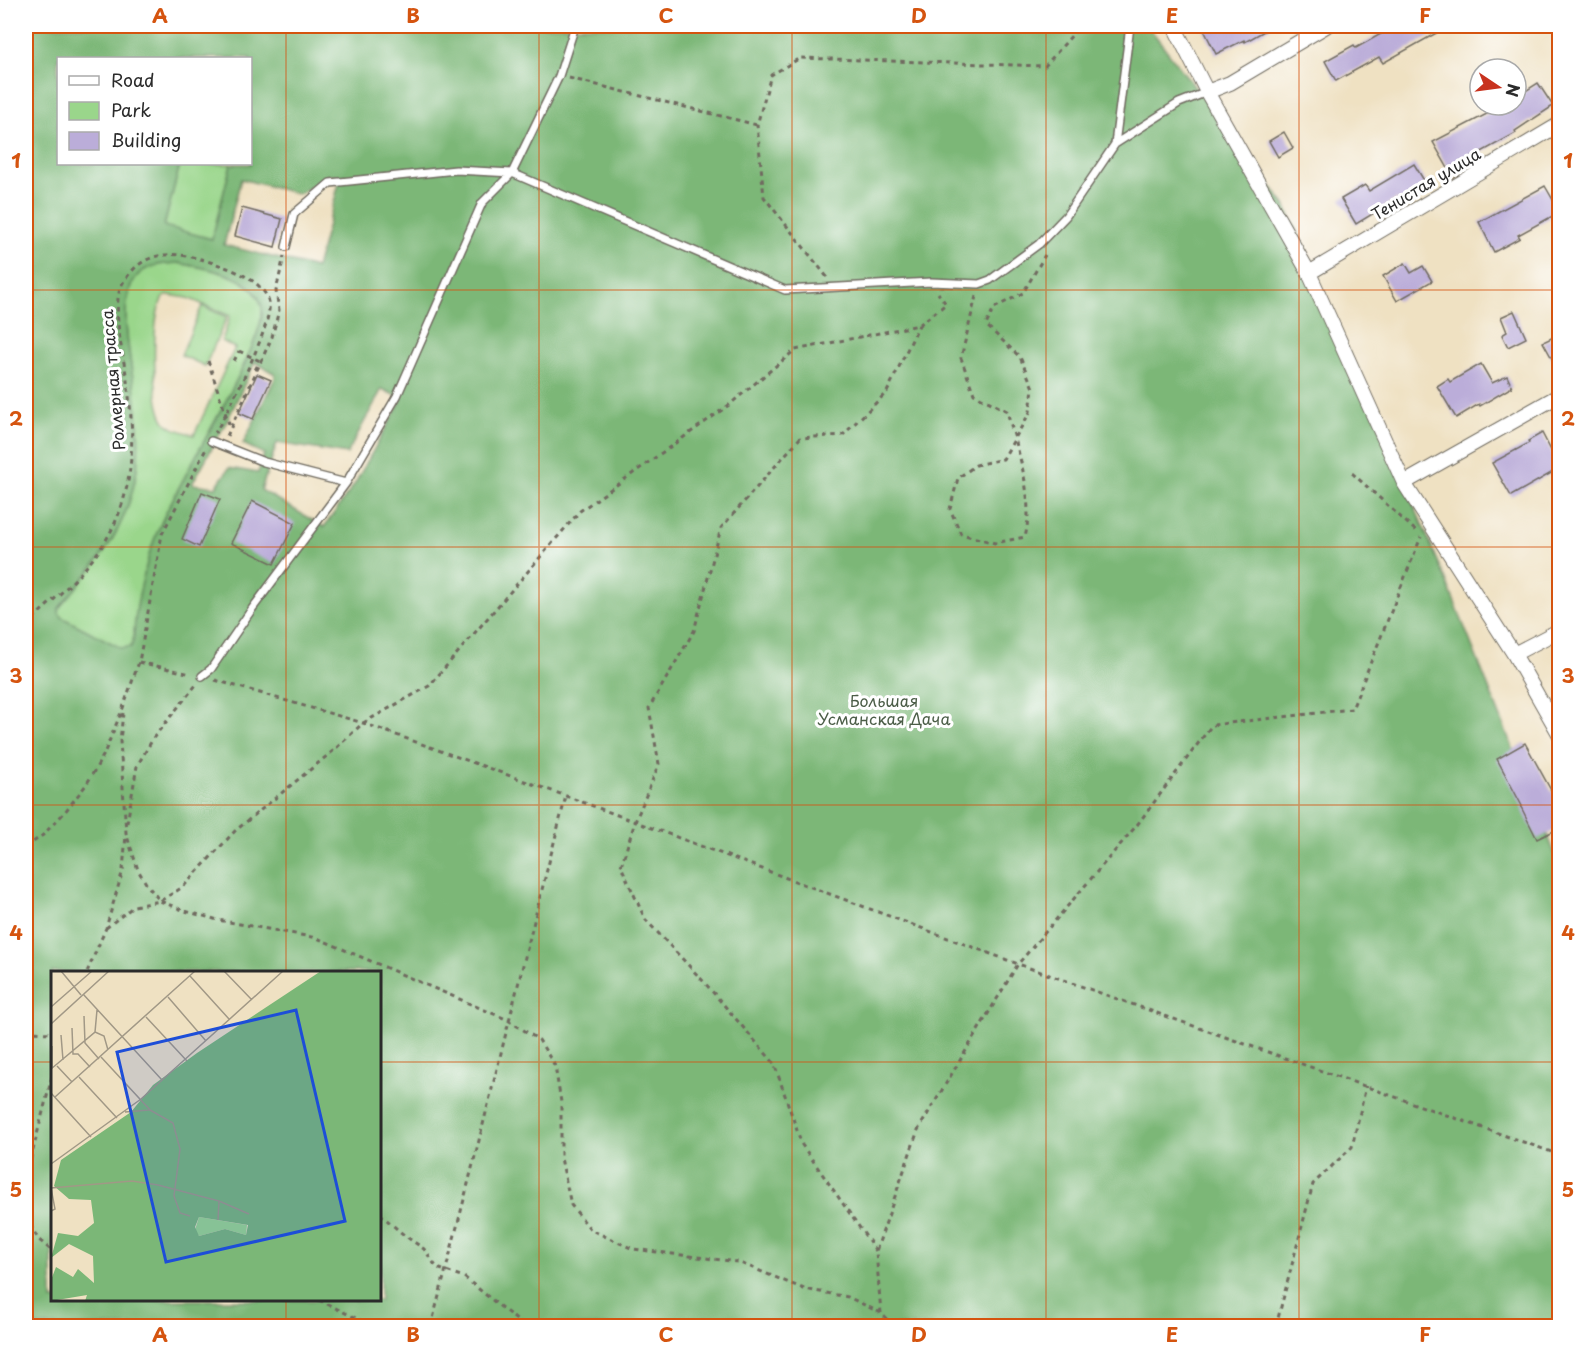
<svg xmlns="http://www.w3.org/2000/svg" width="1585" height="1352" font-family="'Playpen Sans',sans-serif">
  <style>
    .green { fill: #9ad68b; stroke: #62805b; stroke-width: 1.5; fill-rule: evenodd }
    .forest { fill: #7bb777; stroke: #537151; stroke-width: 1.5; fill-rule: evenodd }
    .building { fill: #bbadd9 }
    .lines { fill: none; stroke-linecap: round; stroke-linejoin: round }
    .lane-casing { stroke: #706b60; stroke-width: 10 }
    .street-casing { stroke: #706b60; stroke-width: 16 }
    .path { stroke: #706b60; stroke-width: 3; stroke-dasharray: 4.5 4.5; stroke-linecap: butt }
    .lane { stroke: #fff; stroke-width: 7 }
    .street { stroke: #fff; stroke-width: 14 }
    .path-bridge { stroke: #706b60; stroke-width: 3; stroke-dasharray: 4.5 4.5; stroke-linecap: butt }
    .grid { fill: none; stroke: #d5540f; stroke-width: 1.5; stroke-opacity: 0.55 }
    .labels { text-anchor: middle; stroke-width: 6; stroke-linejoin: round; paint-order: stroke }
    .street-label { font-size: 16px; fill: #2b2b2b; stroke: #fff }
    .park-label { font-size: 16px; fill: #4c5e48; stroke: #fff }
    .inset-road { fill: none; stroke: #a19886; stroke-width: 1.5 }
    .view { fill: #1d4ed8; fill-opacity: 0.15; stroke: #1d4ed8; stroke-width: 3 }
    .inset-edge { fill: none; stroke: #2b2b2b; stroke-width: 3 }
    .neatline { fill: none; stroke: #d5540f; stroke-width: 2 }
    .grid-label { font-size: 20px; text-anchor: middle; font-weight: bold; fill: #d5540f }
  </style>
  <rect width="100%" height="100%" fill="#fff"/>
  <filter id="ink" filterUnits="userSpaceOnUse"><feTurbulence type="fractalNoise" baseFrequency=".0167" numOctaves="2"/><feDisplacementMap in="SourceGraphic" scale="12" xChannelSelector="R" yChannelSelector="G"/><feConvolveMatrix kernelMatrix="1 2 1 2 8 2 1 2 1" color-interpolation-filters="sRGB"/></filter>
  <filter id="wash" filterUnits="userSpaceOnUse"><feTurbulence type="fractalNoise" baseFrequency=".008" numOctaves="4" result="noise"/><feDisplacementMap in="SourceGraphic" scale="24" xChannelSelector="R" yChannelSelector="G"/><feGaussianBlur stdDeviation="1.35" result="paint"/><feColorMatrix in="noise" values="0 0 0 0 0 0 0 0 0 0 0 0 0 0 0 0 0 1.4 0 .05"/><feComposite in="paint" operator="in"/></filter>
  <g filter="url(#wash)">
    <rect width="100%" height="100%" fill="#efe1c2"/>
    <path class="green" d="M 180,164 L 231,164 L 212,239 L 164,227 Z
      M 178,263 C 205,268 254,274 262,307 C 267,332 210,430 196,456 C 177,492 155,527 146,567 C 141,585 137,603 135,621 C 134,630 135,639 131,647 L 121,648 L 63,618 L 58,613 L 59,608 C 95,565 123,537 135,480 C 141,453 138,421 135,394 C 132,362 114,298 139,274 C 150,264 164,264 178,263 ZM 168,295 L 188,298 L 230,316 L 222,341 L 235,348 L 194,435 C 185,432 174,430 167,424 C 152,411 154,342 156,322 C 157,314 159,306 162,299 Z
      M 202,306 L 227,317 L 205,366 L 181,355 Z"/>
    <path class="forest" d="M 26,26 L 1148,26 L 1285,205 L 1443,573 L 1559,864 L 1559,1326 L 26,1326 ZM 58,58 L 250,58 L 250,164 L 231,164 L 212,239 L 164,226 L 180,164 L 58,164 ZM 330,175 L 341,176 L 316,268 L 224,245 L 241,179 L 299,194 ZM 178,263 C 205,268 254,274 262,307 C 267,332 210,430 196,456 C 177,492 155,527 146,567 C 141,585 137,603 135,621 C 134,630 135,639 131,647 L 121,648 L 63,618 L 59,613 L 59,608 C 95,565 123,537 135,480 C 141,453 138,421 135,393 C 132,362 114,298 139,274 C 150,264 164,264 178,263 ZM 255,362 L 275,374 L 275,378 L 243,444 L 264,454 L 258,473 L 229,468 L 216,487 L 192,484 L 227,421 ZM 382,389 L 402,399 L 354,485 L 324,527 L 261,490 L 277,443 L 347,454 ZM 52,972 L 380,972 L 380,1300 L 52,1300 Z"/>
    <g id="blocks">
      <path class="building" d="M 1202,26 L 1273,26 L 1245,42 L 1244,40 L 1216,54 Z
        M 1395,26 L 1449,26 L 1383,63 L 1379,57 L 1336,81 L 1325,61 L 1354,45 L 1356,48 Z
        M 1538,83 L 1553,106 L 1515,131 L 1516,133 L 1449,170 L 1433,142 L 1504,105 L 1516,105 L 1516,97 Z
        M 1284,132 L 1293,148 L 1278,157 L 1269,141 Z
        M 1414,164 L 1428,187 L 1400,204 L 1397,199 L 1356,224 L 1341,199 L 1365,185 L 1369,191 Z
        M 1545,186 L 1560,212 L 1518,235 L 1520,238 L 1494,252 L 1479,222 Z
        M 242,208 L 282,219 L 275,247 L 235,236 Z
        M 1405,263 L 1411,273 L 1423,266 L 1432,281 L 1397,301 L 1383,276 Z
        M 1514,311 L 1526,338 L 1508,347 L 1502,335 L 1507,332 L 1501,317 Z
        M 1560,334 L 1560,373 L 1543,342 Z
        M 1481,364 L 1492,383 L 1507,376 L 1512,387 L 1480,406 L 1479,404 L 1456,418 L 1437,386 L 1448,379 L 1450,382 Z
        M 257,374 L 271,380 L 253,419 L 239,413 Z
        M 1542,433 L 1560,468 L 1511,496 L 1492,463 L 1529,443 L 1528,441 Z
        M 202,492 L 220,499 L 199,547 L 182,539 Z
        M 252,501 L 295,523 L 274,564 L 231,543 Z
        M 1525,743 L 1552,792 L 1560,788 L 1560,828 L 1537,839 L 1521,807 L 1522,806 L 1497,759 Z"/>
    </g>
  </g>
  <g filter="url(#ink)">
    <use href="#blocks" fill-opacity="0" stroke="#706b60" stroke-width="1.5"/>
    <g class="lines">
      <g class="lane-casing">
        <path id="lane" d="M 1130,26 L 1115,144 L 1179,103 L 1207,92
          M 286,247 L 294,214 L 330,183 L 456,170 L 512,173 L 785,290 L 931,282 L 979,284 L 990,280 L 1039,244 L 1066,216 L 1115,144
          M 211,441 L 264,462 L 346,483 L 397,396 L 482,203 L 512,173 L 559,76 L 575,26
          M 202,676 L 211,669 L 252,609 L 346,483"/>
      </g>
      <g class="street-casing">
        <path id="street" d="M 1174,26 L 1207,92 L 1309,273 L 1404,483 L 1514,654 L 1560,735
          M 1207,92 L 1230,83 L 1326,26
          M 1309,273 L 1560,124
          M 1404,483 L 1560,395
          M 1514,654 L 1560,630"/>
      </g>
      <path class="path" d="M 569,78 L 757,125
        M 827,277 L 764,197 L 757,125 L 771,75 L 800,58 L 1045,66 L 1080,26
        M 976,296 L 961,358 L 974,394 L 1007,411 C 1017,447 1035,500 1025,537 L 995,543 L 961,534 L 950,509 L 958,478 L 976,465 L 1003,459 L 1030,412 L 1033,388 L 1020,357 L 986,325 L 994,308 L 1023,293 L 1045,255
        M 208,361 L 230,427
        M 234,361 L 239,351
        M 255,370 L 259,363
        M 227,436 L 272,337 L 279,310 L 276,291 L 284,256
        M 1352,473 L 1417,532
        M 26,625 C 68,586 108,556 124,498 C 134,463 133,425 128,389 C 125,360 115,329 118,299 C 119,287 124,280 132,271 C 157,244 194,256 225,267 C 241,273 265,284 269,303 C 273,325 228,411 215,433
        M 139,662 L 191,674
        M 215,680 L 363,723 L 566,796 L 1018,964 L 1560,1155
        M 123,713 L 120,741 L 126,833 L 138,870 L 147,885 L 160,901 L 185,911 L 218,920 L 317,938 L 508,1020 L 539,1040 L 555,1066 L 561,1102 L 561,1158 L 571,1205 L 591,1230 L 633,1249 L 738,1262 L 804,1289 L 848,1297 L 881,1313 L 893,1326
        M 127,823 L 137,766 L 154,737 L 196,685
        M 26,847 L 43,835 L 64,813 L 86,785 L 103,756 L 123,708 L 139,662 L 162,534 L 206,449
        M 106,928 L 134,906 L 160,901 L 183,887 L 235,831 L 333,751 L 363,723 L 429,686 L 580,511 L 729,405 L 795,350 L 919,325 L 946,304 L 938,293
        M 87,972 L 106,928 L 123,870 L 126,835
        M 26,1032 L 52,1033
        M 26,1177 L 52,1077
        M 380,1214 L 404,1235 L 424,1249 L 437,1268 L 464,1277 L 524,1326
        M 26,1217 L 38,1239 L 52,1251
        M 876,1251 L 802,1145 L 774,1063 L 704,982 L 645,919 L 621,866 L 635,822 L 659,764 L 649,708 L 694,631 L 721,528 L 800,438 L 843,435 L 887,392 L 919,325
        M 319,1300 L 372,1326
        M 881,1313 L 876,1251 L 918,1130 L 1018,964 L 1137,825 L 1212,725 L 1352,709 L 1421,537
        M 431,1326 C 478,1150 520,973 566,796
        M 1276,1326 L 1313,1184 L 1352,1147 L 1366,1086"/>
      <use href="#lane" class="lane"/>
      <use href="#street" class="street"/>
      <path class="path-bridge" d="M 239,351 L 260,361"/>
    </g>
  </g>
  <path class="grid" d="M 286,26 L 286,972M 539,26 L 539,1326M 792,26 L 792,1326M 1046,26 L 1046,1326M 1299,26 L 1299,1326M 26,290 L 1560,290M 26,547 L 1560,547M 26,805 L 1560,805M 26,1062 L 52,1062M 380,1062 L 1560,1062M 286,1300 L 286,1326"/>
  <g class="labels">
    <g class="street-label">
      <text transform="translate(1426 184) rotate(-31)" y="6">Тенистая улица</text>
      <text transform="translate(113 380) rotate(-95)" y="6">Роллерная трасса</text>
    </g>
    <g class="park-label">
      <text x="884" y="707">Большая<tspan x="884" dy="18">Усманская Дача</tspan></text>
    </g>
  </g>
  <g transform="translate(51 971)">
    <rect width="330" height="330" fill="#efe1c2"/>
    <path d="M 148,246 L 196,254 L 195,264 L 174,258 L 148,265 L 144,259 Z" fill="#9ad68b"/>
    <path d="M 270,0 L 330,0 L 330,330 L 34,330 L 36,324 L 0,330 L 0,309 L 5,296 L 22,306 L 27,298 L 43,312 L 42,285 L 18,273 L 0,287 L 7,262 L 27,265 L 43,252 L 40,229 L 18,228 L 3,215 L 10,189 L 80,141 L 102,114 L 146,82 ZM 148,246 L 197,254 L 195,264 L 174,258 L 148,265 L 144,256 Z" fill="#7bb777" fill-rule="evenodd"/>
    <path class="inset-road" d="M 10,0 L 30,24M 173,0 L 201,29M 139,5 L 178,48M 32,23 L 111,109M 117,26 L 155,70M 0,36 L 41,0M 33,45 L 34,72 L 48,88M 95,46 L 136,90M 0,53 L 58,0M 21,57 L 22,83 L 27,83 L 39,96M 44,61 L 53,65 L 57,79M 10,64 L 12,89M 1,75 L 1,97M 50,86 L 99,139 L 74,141M 6,95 L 21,111M 0,98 L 44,61 L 46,39M 28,106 L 66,147M 0,122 L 40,166M 4,126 L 144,0M 99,139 L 122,152 L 129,178 L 123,225 L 129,242 L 139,245M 0,193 L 90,128 L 232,0M 0,217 L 81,210 L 107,214 L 168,230 L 167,249M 0,217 L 4,238 L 0,240M 168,230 L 198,243"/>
    <path class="view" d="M 245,39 L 294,250 L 115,291 L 66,81 Z"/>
    <rect width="330" height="330" class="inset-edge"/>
  </g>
  <rect width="1585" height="1352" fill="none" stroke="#fff" stroke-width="66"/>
  <rect x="57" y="57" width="195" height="108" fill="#ffffff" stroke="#aaaaaa" stroke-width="1.5"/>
  <rect x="69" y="76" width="30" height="9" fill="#ffffff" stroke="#aaaaaa" stroke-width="1.5"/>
  <text x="111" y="87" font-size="18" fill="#2b2b2b">Road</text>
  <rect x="69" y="102" width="30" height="18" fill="#9ad68b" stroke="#aaaaaa" stroke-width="1.5"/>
  <text x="111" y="117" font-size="18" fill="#2b2b2b">Park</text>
  <rect x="69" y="132" width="30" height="18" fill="#bbadd9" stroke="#aaaaaa" stroke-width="1.5"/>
  <text x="111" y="147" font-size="18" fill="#2b2b2b">Building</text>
  <g transform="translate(1498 87) rotate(103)"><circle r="28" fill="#ffffff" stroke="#aaaaaa" stroke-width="1.5"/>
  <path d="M0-4.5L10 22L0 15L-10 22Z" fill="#c8321e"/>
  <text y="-9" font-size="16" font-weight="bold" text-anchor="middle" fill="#2b2b2b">N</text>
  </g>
  <rect x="33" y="33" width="1519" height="1286" class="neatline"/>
  <g class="grid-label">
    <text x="160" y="23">A</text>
    <text x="413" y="23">B</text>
    <text x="666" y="23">C</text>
    <text x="919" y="23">D</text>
    <text x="1172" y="23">E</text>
    <text x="1425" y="23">F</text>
    <text x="16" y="168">1</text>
    <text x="1568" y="168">1</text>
    <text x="16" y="426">2</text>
    <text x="1568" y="426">2</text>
    <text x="16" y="683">3</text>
    <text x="1568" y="683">3</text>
    <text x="16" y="940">4</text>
    <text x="1568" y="940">4</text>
    <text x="16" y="1197">5</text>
    <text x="1568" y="1197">5</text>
    <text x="160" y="1342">A</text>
    <text x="413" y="1342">B</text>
    <text x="666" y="1342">C</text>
    <text x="919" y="1342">D</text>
    <text x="1172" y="1342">E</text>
    <text x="1425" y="1342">F</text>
  </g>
</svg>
